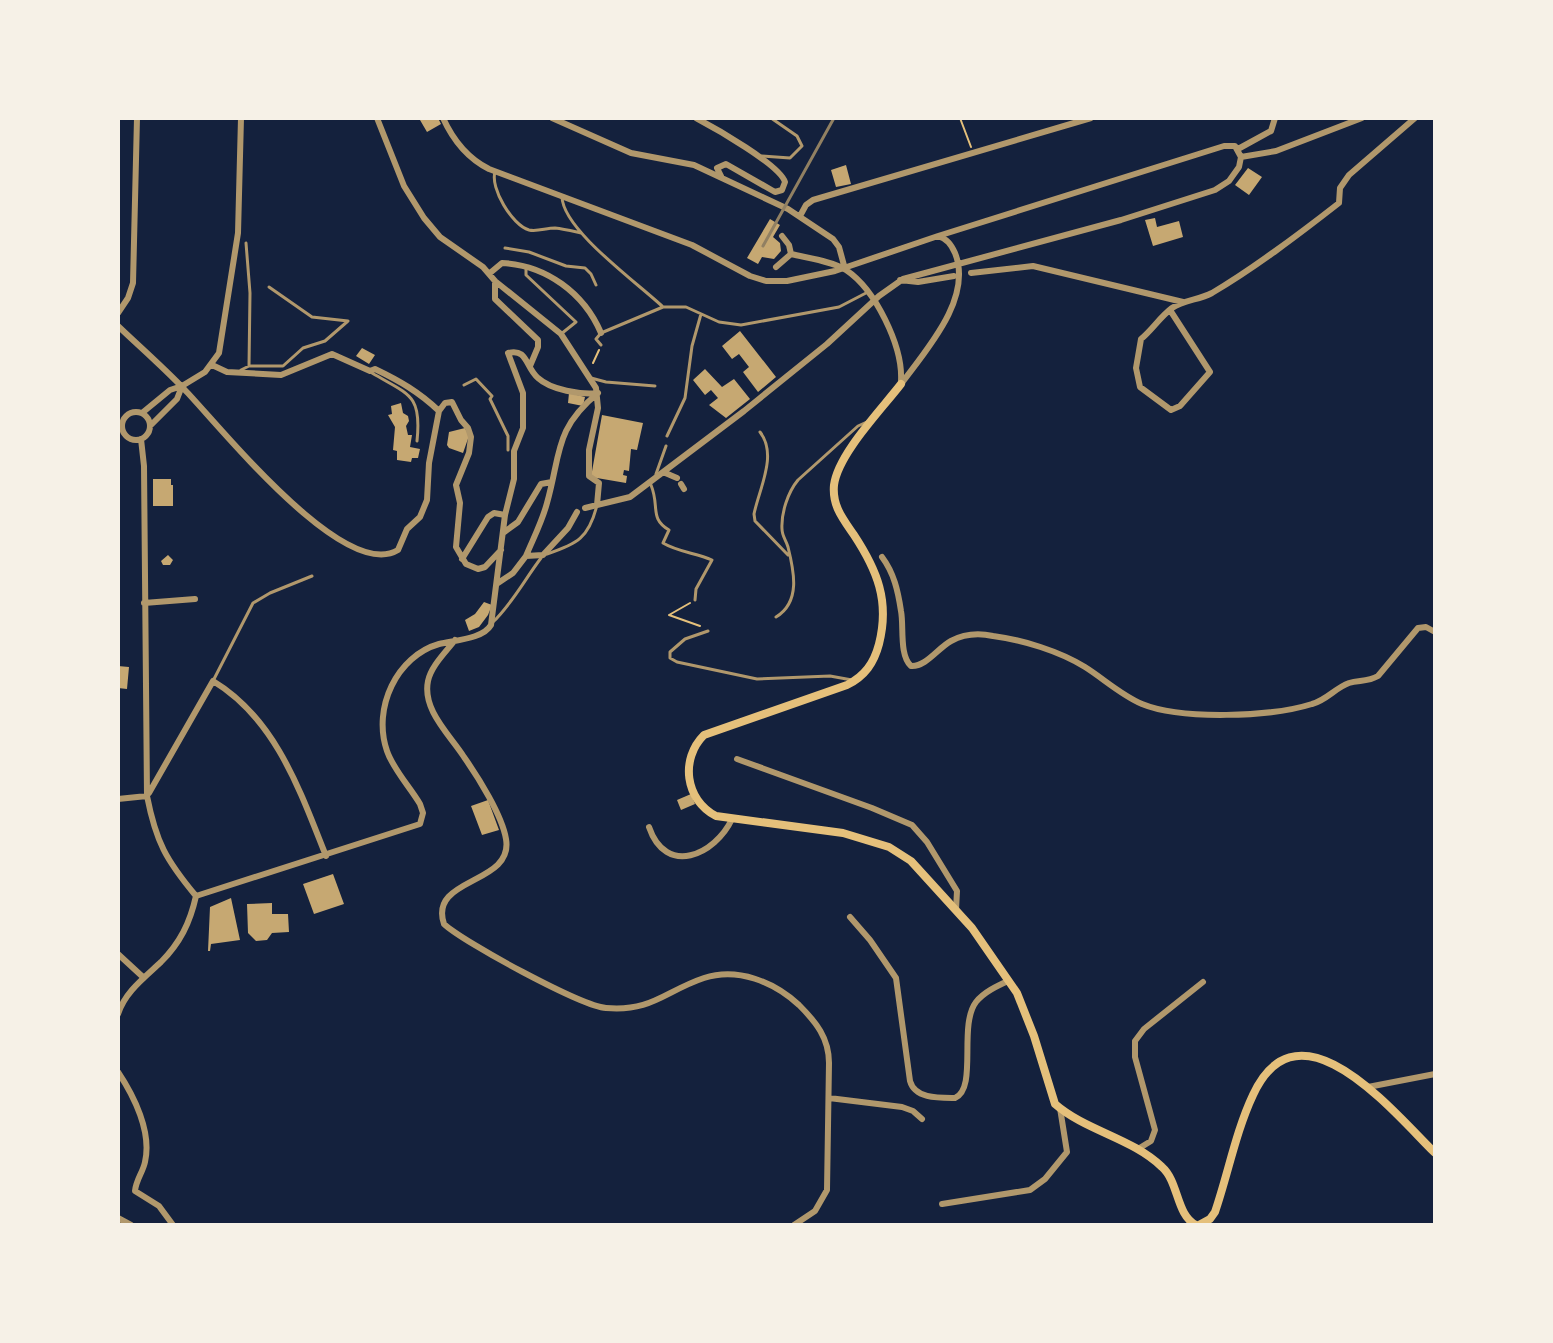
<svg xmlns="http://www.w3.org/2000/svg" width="1553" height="1343" font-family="'IBM Plex Sans',sans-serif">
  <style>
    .building { fill: #c6a872 }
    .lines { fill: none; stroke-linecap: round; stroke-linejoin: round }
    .path { stroke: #e5c07b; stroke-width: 2 }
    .service { stroke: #b1986c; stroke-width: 3 }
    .minor { stroke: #b1986c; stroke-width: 6 }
    .secondary { stroke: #e5c07b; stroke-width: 8 }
    .rail { stroke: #918062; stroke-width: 3 }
  </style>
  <rect width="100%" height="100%" fill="#14213d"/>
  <path class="building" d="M 423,118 L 438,118 L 441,124 L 427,132 L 420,120 Z
    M 846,165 L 851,184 L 836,187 L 831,170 Z
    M 1248,168 L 1262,177 L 1249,195 L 1235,185 Z
    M 1155,218 L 1157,227 L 1179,221 L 1183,237 L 1153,246 L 1145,220 Z
    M 770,219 L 780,225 L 773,237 L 780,243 L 781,251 L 774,259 L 762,257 L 758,264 L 747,258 Z
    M 740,331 L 776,377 L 758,392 L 743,372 L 749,367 L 739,354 L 732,359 L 722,346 Z
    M 362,348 L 375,355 L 369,364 L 356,356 Z
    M 705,369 L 722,387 L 734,379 L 750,399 L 726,418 L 709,405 L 718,398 L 711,390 L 705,395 L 693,380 Z
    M 569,393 L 585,397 L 583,406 L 568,403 Z
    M 401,403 L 403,413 L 408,416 L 409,421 L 406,426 L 408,435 L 412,435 L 410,447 L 420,449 L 418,458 L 412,458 L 411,462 L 397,460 L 397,451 L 393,450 L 395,427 L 388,415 L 392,414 L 391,406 Z
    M 602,415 L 643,423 L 637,450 L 631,449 L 629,471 L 624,470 L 623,475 L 627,476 L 626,483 L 591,477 Z
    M 465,428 L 469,436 L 463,453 L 449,448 L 447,445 L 449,432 Z
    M 153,479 L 171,479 L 171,485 L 173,485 L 173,506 L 153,506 Z
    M 168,555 L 173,560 L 170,565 L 163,565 L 161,561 Z
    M 484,602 L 492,605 L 488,615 L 479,627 L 469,631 L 465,620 L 475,614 Z
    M 118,666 L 129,667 L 127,689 L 118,688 Z
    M 691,794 L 695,804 L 681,810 L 677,800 Z
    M 488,800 L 499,830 L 482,835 L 471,806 Z
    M 333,874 L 344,904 L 314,914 L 303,884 Z
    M 231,898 L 240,940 L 211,944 L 210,951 L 208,951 L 210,907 Z
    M 272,903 L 272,914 L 288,914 L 289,932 L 272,933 L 267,940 L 256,941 L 248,933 L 247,904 Z"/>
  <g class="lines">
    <path class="path" d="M 960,118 L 971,147
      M 593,363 L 599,350
      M 690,603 L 669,615 L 700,626"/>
    <path class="service" d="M 762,156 L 790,158 L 802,146 L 797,136 L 771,118
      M 495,172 C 490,188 512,225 529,230 C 537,232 546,228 555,228 C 564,229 572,231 581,233
      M 562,197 C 563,230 639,284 663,307
      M 246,243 L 250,293 L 249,366
      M 505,248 L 529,252 L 566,266 L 585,268 L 591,274 L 596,285
      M 526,267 L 526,275 L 576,322 L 561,334
      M 269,287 L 312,317 L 348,321
      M 601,345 L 596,339 L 601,333 L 663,307 L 686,307 L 719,322 L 741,325 L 839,307 L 866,293
      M 241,370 L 249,366 L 283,366 L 303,348 L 325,341 L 348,321
      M 372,373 C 409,395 422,394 417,441
      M 591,378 L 606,382 L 655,386
      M 464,385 L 476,379 L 492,396 L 490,399 L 508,436 L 508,450
      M 760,432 C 778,455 759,489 754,514 L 755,521 L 788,555
      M 667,436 L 685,398 L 692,346 L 701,314
      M 656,474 L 666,446
      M 651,485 C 660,507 649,518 669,530 L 663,543 C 678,552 696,553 712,560 L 696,589 L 695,600
      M 547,554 C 577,544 589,538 597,505
      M 776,617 C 801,602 794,571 788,547 C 786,540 782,536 782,529 C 781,513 788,492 798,480 L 858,426 L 869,421
      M 493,622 C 512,604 525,579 541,558
      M 708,631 L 685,639 L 670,652 L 670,658 L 677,662 L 757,679 L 830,676 L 852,680
      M 213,681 L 253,603 L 270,593 L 312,576"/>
    <path class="minor" d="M 377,118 L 404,186 L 424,218 L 440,237 L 483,267 L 495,281 L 561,334 L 596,388 L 598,408 L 589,450 L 589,476 L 599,483 L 597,505
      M 443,118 C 453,140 467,158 489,169 L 692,245 L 750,276 L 766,281 L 787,281 L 835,271 L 938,236 C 947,239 951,244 955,253 C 973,298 927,349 901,384
      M 552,118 L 631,153 L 694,165 L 788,209 L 833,239 L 839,247 L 845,269
      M 696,118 C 715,128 780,165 785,182 L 782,190 L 775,192 L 726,164 L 717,168 L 721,176
      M 1238,149 L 1271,131 L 1275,118
      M 1241,157 L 1276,151 L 1362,118
      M 800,216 L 806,205 L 813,200 L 1091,118
      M 782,236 L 789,245 L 791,254 C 807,258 832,261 846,270 C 875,289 903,346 901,381
      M 938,236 L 1224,146 L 1235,146 L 1241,157
      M 776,267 L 791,254
      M 490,273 L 502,263 C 546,265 584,293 601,333
      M 971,273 L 1033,266 L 1183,302
      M 900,280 L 918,282 L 954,276
      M 495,281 L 495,299 L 538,340 L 538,347 L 530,366
      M 1170,310 L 1210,372 L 1180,406 L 1171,410 L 1140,387 L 1136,368 L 1141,339 C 1152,330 1160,317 1172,308 C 1183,300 1199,300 1212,293 C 1256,267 1298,235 1339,203 L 1340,188 L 1349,175 L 1415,118
      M 118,313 L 128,298 L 133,283 L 137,118
      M 118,326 C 140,347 163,367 184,389 C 219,425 344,583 398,550 L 407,529 L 420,517 L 427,500 L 429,463 L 439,411
      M 212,365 L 227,372 L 281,375 L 332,354 L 370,371 L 375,369 C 400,381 419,392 439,411 L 445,403 L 452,402 L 461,420 L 468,428 L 471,437 L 469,453 L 456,485 L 460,503 L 456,547 L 466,564 L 478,569 L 485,567 L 501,550
      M122 426a14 14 0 1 1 28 0a14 14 0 1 1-28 0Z
      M 142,413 L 170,390 L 182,386 L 205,372 L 219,353 L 238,233 L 241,118
      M 150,426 L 177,399 L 182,386
      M 141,439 L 144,466 L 147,796 C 156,842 166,860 196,896
      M 663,472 L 677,478
      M 681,484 L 684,489
      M 585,508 L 630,497 L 744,411 L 827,344 L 879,296 L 903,279 L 1121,220 L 1215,190 L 1229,181 L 1239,167 L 1241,157
      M 503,533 L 518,522 L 541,484 L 552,482
      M 526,556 C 533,539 542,522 547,503 C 561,454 554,429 598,393
      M 882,557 C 894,573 898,591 901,611 C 904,626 899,655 911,666 C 926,667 938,648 951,641 C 964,634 979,633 993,636 C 1023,640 1059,651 1085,667 C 1104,679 1121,695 1142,704 C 1181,720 1271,717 1312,704 C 1327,700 1335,688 1349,683 C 1359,680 1368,682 1378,676 L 1418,628 L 1426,627 L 1435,632
      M 462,559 L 488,517 L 494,513 L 505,515
      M 498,583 L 513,573 L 526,556 L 543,555 L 568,528 L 577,512
      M 144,603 L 195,599
      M 455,640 C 446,652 431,666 428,681 C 422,710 450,735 464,757 C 478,777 502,815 506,839 C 514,885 428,877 444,924 C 463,942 581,1006 606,1008 C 652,1012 665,991 704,978 C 738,967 774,982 799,1005 C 816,1022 829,1038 829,1063 L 827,1190 L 815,1211 L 794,1225
      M 737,759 L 872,808 L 912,825 L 927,842 L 957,891 L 956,910
      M 149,793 L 213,681 C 276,719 300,791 326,856
      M 118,799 L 147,796
      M 649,827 C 666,877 715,855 732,819
      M 196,896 L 420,824 L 423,813 L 420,804 C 410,787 393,769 387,751 C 372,708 397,656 439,644 C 455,640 483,639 491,625 L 505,515 L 514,479 L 514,451 L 523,428 L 523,393 L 508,353 C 528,348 525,367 538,378 C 551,390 581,395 598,393
      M 850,917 L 870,940 L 896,978 L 910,1081 C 915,1099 939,1098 955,1098 C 978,1088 958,1026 976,1002 C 984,992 997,986 1008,981
      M 118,954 L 144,978
      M 118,1014 C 125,992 144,978 161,962 C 180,943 190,923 196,896
      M 118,1072 C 134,1096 152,1132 145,1162 C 143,1172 136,1180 135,1191 L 159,1206 L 173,1225
      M 1368,1087 L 1435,1074
      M 829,1098 L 902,1107 L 913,1111 L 922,1119
      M 1138,1149 L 1151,1141 L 1155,1130 L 1135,1057 L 1135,1041 L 1144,1029 L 1203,982
      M 942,1204 L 1030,1190 L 1045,1179 L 1067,1152 L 1060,1108
      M 118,1218 L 131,1225"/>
    <path class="secondary" d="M 901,384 C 881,410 838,454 834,485 C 832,506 843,519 854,535 C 877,570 890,601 879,644 C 874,663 865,676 847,685 L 704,735 C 680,759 685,800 716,816 L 843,833 L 889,847 L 911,861 L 972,928 L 1017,993 L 1034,1036 L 1055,1104 C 1086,1131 1132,1138 1162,1167 C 1179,1182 1176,1215 1196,1225
      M 1199,1225 L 1210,1219 L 1215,1212 C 1228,1174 1236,1131 1253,1095 C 1299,995 1394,1113 1435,1153"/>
    <path class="rail" d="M 763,246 L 834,118"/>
  </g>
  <rect width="1553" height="1343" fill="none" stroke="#f6f1e7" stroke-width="240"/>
</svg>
